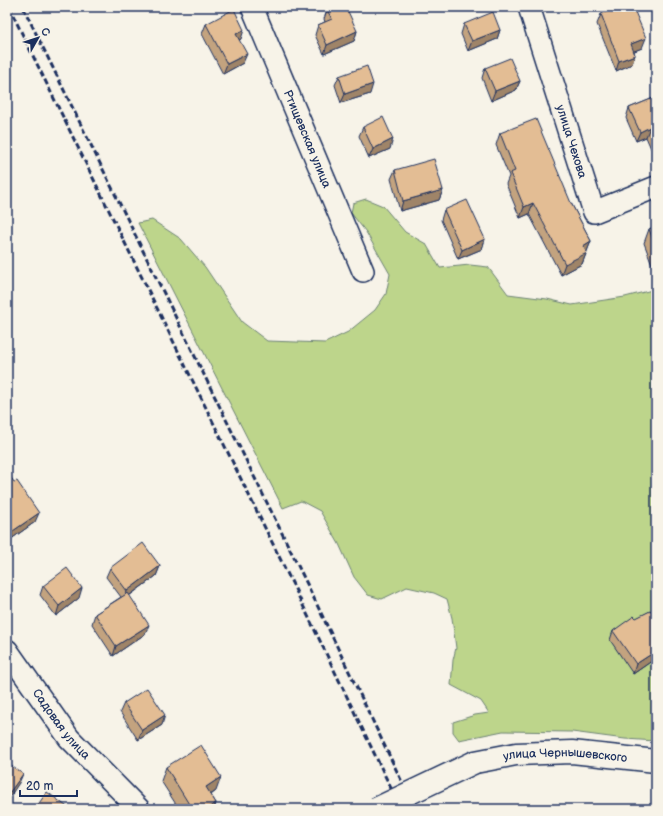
<svg xmlns="http://www.w3.org/2000/svg" width="663" height="816" font-family="'Balsamiq Sans',sans-serif">
  <style>
    .green { fill: #bdd58b; stroke: #6c8274 }
    .lines { fill: none; stroke-linecap: round; stroke-linejoin: round }
    .street-casing { stroke: #1b2f5e; stroke-width: 24 }
    .secondary-casing { stroke: #1b2f5e; stroke-width: 25 }
    .street { stroke: #f7f3e8; stroke-width: 21 }
    .secondary { stroke: #f7f3e8; stroke-width: 22 }
    .rail { stroke: #1b2f5e; stroke-width: 3; stroke-dasharray: 6 3; stroke-linecap: butt }
    .secondary-bridge-casing { stroke: #1b2f5e; stroke-width: 25; stroke-linecap: butt }
    .secondary-bridge { stroke: #f7f3e8; stroke-width: 22 }
    .wall { fill: #c3a37f; stroke: #1b2f5e }
    .shaded-wall { fill: #9f8468; stroke: #1b2f5e }
    .building { fill: #e3bd94; stroke: #1b2f5e }
    .labels { text-anchor: middle; stroke-width: 4; stroke-linejoin: round; paint-order: stroke }
    .street-label { font-size: 12px; fill: #1b2f5e; stroke: #f7f3e8 }
  </style>
  <rect width="100%" height="100%" fill="#f7f3e8"/>
  <filter id="ink" filterUnits="userSpaceOnUse"><feTurbulence type="fractalNoise" baseFrequency=".025" numOctaves="2"/><feDisplacementMap in="SourceGraphic" scale="8" xChannelSelector="R" yChannelSelector="G"/><feConvolveMatrix kernelMatrix="1 2 1 2 8 2 1 2 1" color-interpolation-filters="sRGB"/></filter>
  <g filter="url(#ink)">
    <path class="green" d="M 366,199 L 383,206 L 405,232 L 426,244 L 440,268 L 470,265 L 488,267 L 508,294 L 547,299 L 572,305 L 625,297 L 656,289 L 656,741 L 625,739 L 572,732 L 503,731 L 459,740 L 453,732 L 453,722 L 475,715 L 489,713 L 481,701 L 451,685 L 453,660 L 456,648 L 452,618 L 447,599 L 434,593 L 407,587 L 382,599 L 368,595 L 354,577 L 339,544 L 320,511 L 301,501 L 283,508 L 138,223 L 152,220 L 181,239 L 205,267 L 242,322 L 267,341 L 325,343 L 348,332 L 375,310 L 386,294 L 390,274 L 366,232 L 351,213 L 353,203 Z"/>
    <g class="lines">
      <g class="street-casing">
        <g id="street">
          <path id="s1" d="M 252,7 L 363,271"/>
          <path id="s2" d="M 529,7 L 594,212 L 656,187"/>
          <path id="s3" d="M 7,650 L 69,738 L 139,809"/>
        </g>
      </g>
      <g class="secondary-casing">
        <g id="secondary">
          <path id="s4" d="M 475,762 L 516,754 L 572,752 L 656,761"/>
        </g>
      </g>
      <use href="#street" class="street"/>
      <use href="#secondary" class="secondary"/>
      <path class="rail" d="M 9,7 L 296,591 L 401,809
        M 23,7 L 308,586 L 415,809"/>
      <g class="secondary-bridge-casing">
        <path id="secondary-bridge" d="M 376,809 L 475,762"/>
      </g>
      <use href="#secondary-bridge" class="secondary-bridge"/>
    </g>
    <path class="wall" d="M 327,10 L 357,31 L 354,41 L 324,54 L 315,35 L 318,25 L 325,22 L 324,19 Z
      M 601,14 L 642,48 L 634,51 L 635,55 L 632,64 L 616,71 L 597,24 Z
      M 206,24 L 241,39 L 239,40 L 243,63 L 223,74 L 202,34 Z
      M 464,24 L 500,30 L 497,39 L 468,51 L 461,34 Z
      M 485,68 L 520,81 L 516,90 L 491,101 L 482,78 Z
      M 339,76 L 370,94 L 341,103 L 335,85 Z
      M 656,97 L 656,160 L 646,137 L 636,141 L 626,118 L 629,108 Z
      M 363,127 L 390,149 L 369,158 L 359,136 Z
      M 500,133 L 571,203 L 591,241 L 582,264 L 561,275 L 529,214 L 520,218 L 506,184 L 509,176 L 496,145 Z
      M 395,170 L 443,190 L 439,200 L 400,211 L 391,179 Z
      M 444,210 L 485,239 L 482,249 L 458,259 L 441,220 Z
      M 656,226 L 656,275 L 644,243 L 649,229 Z
      M 7,472 L 35,522 L 7,542 Z
      M 160,566 L 156,576 L 129,596 L 145,634 L 113,656 L 92,624 L 95,614 L 121,597 L 106,577 L 110,568 Z
      M 43,586 L 79,598 L 56,616 L 40,595 Z
      M 656,608 L 656,658 L 633,674 L 610,640 L 613,631 Z
      M 124,703 L 162,725 L 138,740 L 120,712 Z
      M 166,767 L 216,791 L 211,795 L 216,803 L 214,809 L 179,809 L 161,781 Z"/>
    <path class="shaded-wall" d="M 244,30 L 241,39 L 233,43 L 236,34 Z
      M 500,30 L 497,39 L 468,51 L 472,41 Z
      M 357,31 L 354,41 L 324,54 L 327,45 Z
      M 646,38 L 642,48 L 627,54 L 631,44 Z
      M 247,54 L 243,63 L 223,74 L 227,64 Z
      M 635,55 L 632,64 L 616,71 L 619,61 Z
      M 520,81 L 516,90 L 491,101 L 495,91 Z
      M 373,84 L 370,94 L 341,103 L 345,94 Z
      M 650,127 L 646,137 L 636,141 L 640,132 Z
      M 393,139 L 390,149 L 369,158 L 373,149 Z
      M 443,190 L 439,200 L 400,211 L 403,201 Z
      M 533,203 L 529,214 L 520,218 L 524,207 Z
      M 485,239 L 482,249 L 458,259 L 462,250 Z
      M 591,241 L 582,264 L 561,275 L 565,264 L 583,246 Z
      M 39,513 L 35,522 L 7,542 L 10,533 Z
      M 160,566 L 156,576 L 123,600 L 127,591 Z
      M 82,588 L 79,598 L 56,616 L 59,606 Z
      M 149,625 L 145,634 L 113,656 L 116,646 Z
      M 656,651 L 656,658 L 633,674 L 636,664 Z
      M 165,715 L 162,725 L 138,740 L 142,730 Z
      M 23,774 L 19,783 L 7,801 L 7,796 Z
      M 221,777 L 216,791 L 201,801 L 206,787 Z
      M 216,803 L 214,809 L 206,809 Z"/>
    <path class="building" d="M 334,7 L 346,7 L 357,31 L 327,45 L 318,25 L 332,19 L 327,10 Z
      M 619,7 L 633,7 L 646,38 L 631,44 L 635,55 L 619,61 L 601,14 Z
      M 234,9 L 244,30 L 236,34 L 247,54 L 227,64 L 206,24 Z
      M 493,12 L 500,30 L 472,41 L 464,24 Z
      M 510,58 L 520,81 L 495,91 L 485,68 Z
      M 367,66 L 373,84 L 345,94 L 339,76 Z
      M 656,97 L 656,142 L 650,127 L 640,132 L 629,108 Z
      M 383,117 L 393,139 L 373,149 L 363,127 Z
      M 536,119 L 571,203 L 591,241 L 583,246 L 587,253 L 565,264 L 533,203 L 524,207 L 510,173 L 515,171 L 500,133 Z
      M 434,159 L 443,190 L 403,201 L 395,170 Z
      M 467,200 L 485,239 L 462,250 L 444,210 Z
      M 656,226 L 656,248 L 649,229 Z
      M 7,472 L 14,482 L 17,481 L 39,513 L 10,533 L 7,529 Z
      M 143,543 L 160,566 L 127,591 L 110,568 Z
      M 67,568 L 82,588 L 59,606 L 43,586 Z
      M 128,593 L 149,625 L 116,646 L 95,614 Z
      M 656,608 L 656,651 L 636,664 L 613,631 L 634,616 L 636,618 Z
      M 147,688 L 165,715 L 142,730 L 124,703 Z
      M 201,745 L 221,777 L 206,787 L 216,803 L 206,809 L 192,809 L 166,767 Z
      M 7,763 L 23,774 L 7,796 Z
      M 47,792 L 70,809 L 41,809 L 37,806 Z"/>
  </g>
  <g class="labels">
    <g class="street-label">
      <text dy="4" stroke="none"><textPath href="#s1" startOffset="143">Ртищевская улица</textPath></text>
      <text dy="4" stroke="none"><textPath href="#s2" startOffset="141">улица Чехова</textPath></text>
      <text dy="4" stroke="none"><textPath href="#s3" startOffset="92">Садовая улица</textPath></text>
      <text dy="4" stroke="none"><textPath href="#s4" startOffset="91">улица Чернышевского</textPath></text>
    </g>
  </g>
  <rect width="663" height="816" fill="none" stroke="#f7f3e8" stroke-width="24"/>
  <rect x="12" y="12" width="639" height="792" fill="none" stroke="#1b2f5e" stroke-width="1.5" filter="url(#ink)"/>
  <g transform="translate(38 38) rotate(51)" stroke="#f7f3e8" stroke-width="3" paint-order="stroke">
  <path d="M0-3L7 15L0 10L-7 15Z" fill="#1b2f5e"/>
  <text y="-6" font-size="11" font-weight="bold" text-anchor="middle" fill="#1b2f5e">С</text>
  </g>
  <path d="M20 790v6h57v-6" fill="none" stroke="#1b2f5e" stroke-width="2"/>
  <text x="26" y="790" font-size="12" fill="#1b2f5e" stroke="#f7f3e8" stroke-width="3" paint-order="stroke">20 m</text>
</svg>
